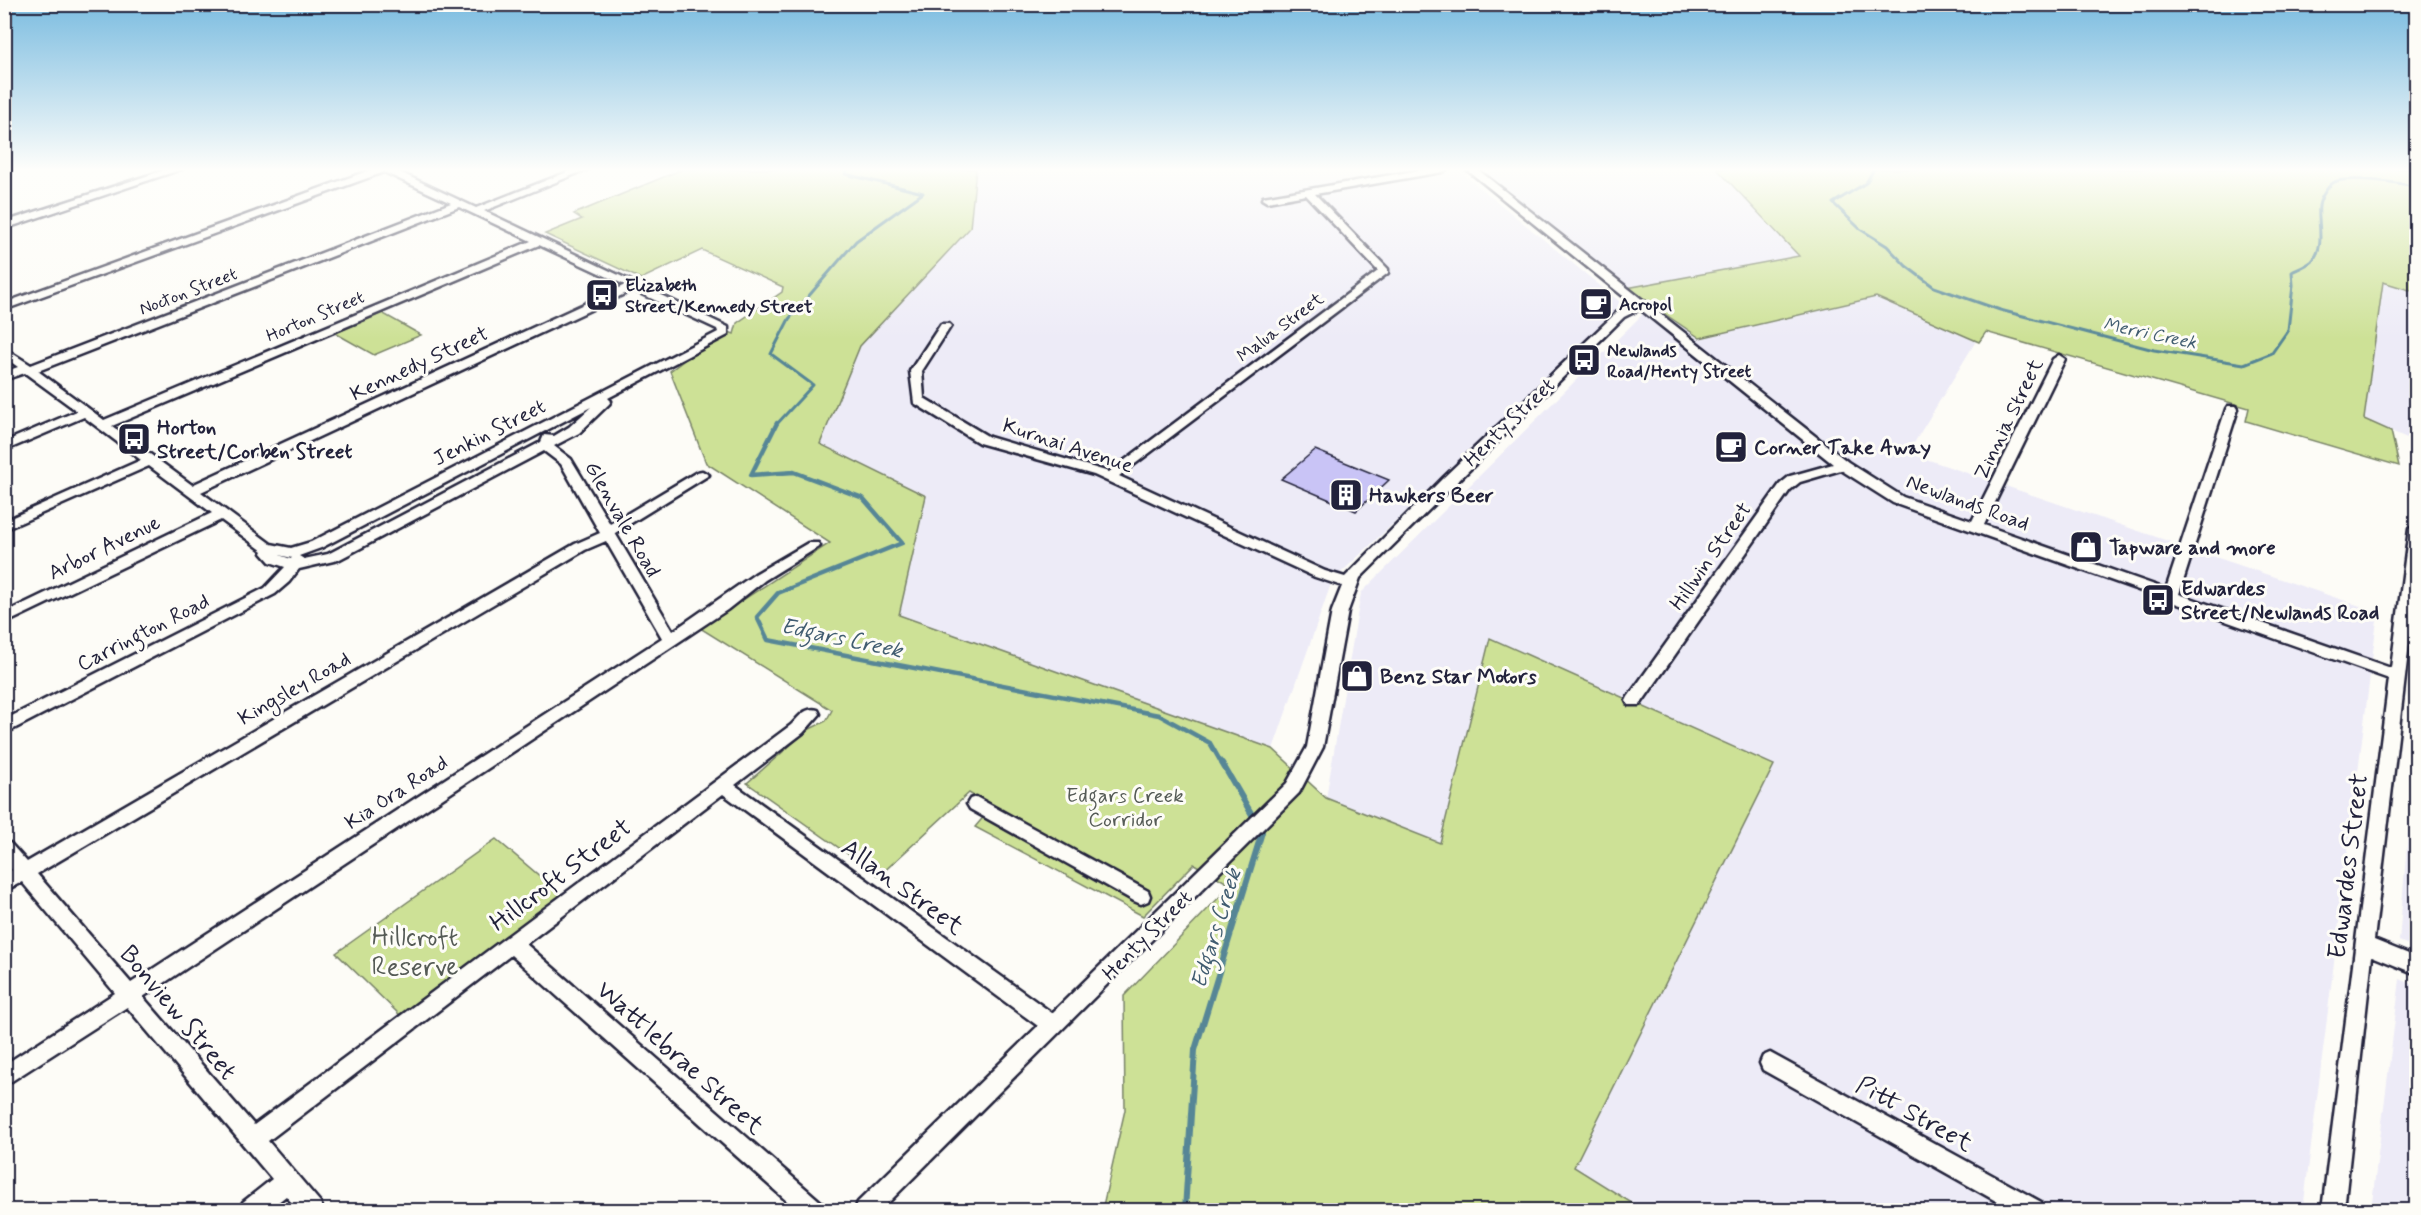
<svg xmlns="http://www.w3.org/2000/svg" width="2421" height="1215" font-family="Mynerve,sans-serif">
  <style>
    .built { fill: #edebf7 }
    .green { fill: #cde196; stroke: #788268; stroke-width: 1.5 }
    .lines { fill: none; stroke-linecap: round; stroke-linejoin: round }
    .stream-far2 { stroke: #568696; stroke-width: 3 }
    .stream-far1 { stroke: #568696; stroke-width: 4.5 }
    .stream { stroke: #568696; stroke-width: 6 }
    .building { fill: #c9c4f6; stroke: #22223b; stroke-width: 1.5 }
    .minor-casing { stroke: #22223b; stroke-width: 5 }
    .minor { fill: #fdfcf7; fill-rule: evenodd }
    .labels { text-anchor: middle; stroke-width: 6; stroke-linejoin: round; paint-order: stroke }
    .far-poi-label { font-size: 18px; font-weight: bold; fill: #22223b; stroke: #fdfcf7; text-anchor: start }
    .far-street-label { font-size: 18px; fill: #22223b; stroke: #fdfcf7 }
    .far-water-label { font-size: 18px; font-style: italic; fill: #405c70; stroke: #fdfcf7 }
    .street-label { font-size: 21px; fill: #22223b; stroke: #fdfcf7 }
    .poi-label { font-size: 21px; font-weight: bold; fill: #22223b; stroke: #fdfcf7; text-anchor: start }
    .park-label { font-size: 21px; fill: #555b56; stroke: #fdfcf7 }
    .water-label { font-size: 22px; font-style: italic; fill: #405c70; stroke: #fdfcf7 }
    .near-street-label { font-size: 26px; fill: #22223b; stroke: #fdfcf7 }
    .near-park-label { font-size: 26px; fill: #555b56; stroke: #fdfcf7 }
  </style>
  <rect width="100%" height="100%" fill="#fdfcf7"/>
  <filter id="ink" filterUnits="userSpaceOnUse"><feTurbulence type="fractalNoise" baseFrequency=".0167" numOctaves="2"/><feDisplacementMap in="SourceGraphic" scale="12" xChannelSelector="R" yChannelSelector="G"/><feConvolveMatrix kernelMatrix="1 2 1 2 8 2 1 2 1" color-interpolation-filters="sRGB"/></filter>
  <g filter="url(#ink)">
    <path class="built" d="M 976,169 L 1457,169 L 1625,306 L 1332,581 L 1273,749 L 898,615 L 926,496 L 819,445 L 860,346 L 970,228 Z
      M 1481,169 L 1717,169 L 1799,256 L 1627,288 Z
      M 2383,282 L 2416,292 L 2416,442 L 2364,419 Z
      M 1876,297 L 1976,341 L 1908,453 L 2378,612 L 2303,1210 L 1643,1210 L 1574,1167 L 1774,765 L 1490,638 L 1440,844 L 1326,798 L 1361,593 L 1652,305 L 1700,338 Z
      M 2416,736 L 2416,948 L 2399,941 Z
      M 2400,979 L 2416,986 L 2416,1210 L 2371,1210 Z"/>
    <path class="green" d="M 683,169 L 976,169 L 970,228 L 860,346 L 820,444 L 926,496 L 899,615 L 1273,749 L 1326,798 L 1440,843 L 1490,638 L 1774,765 L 1574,1167 L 1643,1210 L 1102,1210 L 1125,1110 L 1124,996 L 1231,885 L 1194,864 L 1143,916 L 975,827 L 992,807 L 969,793 L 879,876 L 747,783 L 808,730 L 826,721 L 832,710 L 700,628 L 830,543 L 706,463 L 670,371 L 724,330 L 734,334 L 737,323 L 782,292 L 783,287 L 702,250 L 641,279 L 545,234 L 582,219 L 574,214 Z
      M 1717,169 L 2416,169 L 2416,292 L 2383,282 L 2364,419 L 2391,431 L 2399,466 L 2246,421 L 2249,408 L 1986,332 L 1979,342 L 1876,297 L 1700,338 L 1627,288 L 1799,256 Z
      M 382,313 L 421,335 L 374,355 L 335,333 Z
      M 496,839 L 562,895 L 401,1016 L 336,953 Z"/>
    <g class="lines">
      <path class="stream-far2" d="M 1874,169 L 1866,183 L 1833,203 L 1860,229 L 1887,246 L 1906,266 L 1934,287 L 2000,310 L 2154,350 L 2244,364 L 2272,353 L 2288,330 L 2293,285 L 2292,272 C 2298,269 2308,265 2312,261 C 2326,246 2317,223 2319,206 C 2320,198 2329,183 2337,181 C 2356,177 2398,182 2416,187
        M 776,425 L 813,385 L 771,354 L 789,319 L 856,241 L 923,193 L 845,174 L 848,169"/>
      <path class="stream-far1" d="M 777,423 L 751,475 L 794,472 L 863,498 L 902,543 L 778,593 L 757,617 L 768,640 L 1159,715 L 1210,743 L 1222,764"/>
      <path class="stream" d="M 1185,1210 L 1195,1050 L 1262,832 L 1222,763"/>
    </g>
    <path class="building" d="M 1315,450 L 1379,476 L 1389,480 L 1356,511 L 1281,479 Z"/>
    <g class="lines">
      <g class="minor-casing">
        <path id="minor" d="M 168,169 L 182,169 L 4,229 L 4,222 Z
          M 373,169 L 393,169 L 476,208 L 575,169 L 588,169 L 484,211 L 728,327 L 728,335 L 608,398 L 611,401 L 609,404 L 579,433 L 554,446 L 571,459 L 610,524 L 697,472 L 702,471 L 709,475 L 615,533 L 673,631 L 755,574 L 808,543 L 818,543 L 820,546 L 765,580 L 727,610 L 143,997 L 254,1125 L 791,725 C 799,717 806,706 818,710 L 820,714 L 803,733 L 735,785 L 1052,1013 L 1287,783 L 1307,747 L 1332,611 L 1342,586 L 1315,577 L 1094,475 L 979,443 L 914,403 L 910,371 L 941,324 L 949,324 L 951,326 L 922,371 L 924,398 L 989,437 L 1109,472 L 1378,271 L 1306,195 L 1267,202 L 1262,199 L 1263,197 L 1426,169 L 1447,169 L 1442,172 L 1315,194 L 1388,269 L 1388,273 L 1119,476 L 1325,571 L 1345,577 L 1444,477 L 1616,313 L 1633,304 L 1466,169 L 1477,169 L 1848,462 L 1903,497 L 1972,521 L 2053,359 L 2059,355 L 2065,359 L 1984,525 L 2166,589 L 2226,409 L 2228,406 L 2236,406 L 2238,409 L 2179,594 L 2391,668 L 2409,529 L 2416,525 L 2416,584 L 2374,940 L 2416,957 L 2416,974 L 2372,956 L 2344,1210 L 2322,1210 L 2389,679 L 1893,503 L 1841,470 L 1800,482 L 1790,490 L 1640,705 L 1628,705 L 1626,701 L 1628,697 L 1780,484 L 1790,476 L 1833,464 L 1640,309 L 1624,317 L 1360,578 L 1348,611 L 1323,747 L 1299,793 L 881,1210 L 855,1210 L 858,1202 L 1038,1026 L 723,794 L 526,944 L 821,1202 L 824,1210 L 797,1210 L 511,955 L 268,1141 L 320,1202 L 323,1210 L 298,1210 L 286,1196 L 268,1210 L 240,1210 L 243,1202 L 272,1179 L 127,1007 L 4,1086 L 4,1065 L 115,993 L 22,882 L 4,891 L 4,875 L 12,870 L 4,861 L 4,841 L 10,843 L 27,862 L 575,544 L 600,533 L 561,464 L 544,451 L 338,560 L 299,569 L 289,582 L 275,594 L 4,734 L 4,720 L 265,588 L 285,567 L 270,562 L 262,553 L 263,551 L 221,520 L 4,624 L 4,613 L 212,513 L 149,466 L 4,530 L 4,521 L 141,460 L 84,417 L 4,451 L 4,442 L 77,411 L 25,373 L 4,380 L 4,372 L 18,367 L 4,357 L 4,348 L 31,365 L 451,203 L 384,172 L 4,310 L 4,303 ZM 459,207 L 531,241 L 104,420 L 38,371 ZM 539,245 L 625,285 L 192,485 L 112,426 ZM 633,290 L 717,329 L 718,332 L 311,542 L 291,548 L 271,544 L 201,492 ZM 591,407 L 569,427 L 554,436 L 544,435 L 541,442 L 328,554 L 304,559 L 299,556 L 321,548 ZM 606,541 L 662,638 L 131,983 L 37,874 L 585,550 ZM 279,555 L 292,558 L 292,557 L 291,559 Z
          M 976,797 L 1148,891 L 1150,896 L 1148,901 L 1141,904 L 1134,901 L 970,809 L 967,804 L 970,799 Z
          M 1770,1053 L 2041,1202 L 2044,1210 L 2012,1210 L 1763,1070 L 1760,1063 L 1763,1056 Z"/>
      </g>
      <use href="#minor" class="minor"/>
    </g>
  </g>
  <linearGradient id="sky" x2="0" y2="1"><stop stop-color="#7bbce0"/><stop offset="0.5" stop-color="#fefefb"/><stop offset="1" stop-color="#fefefb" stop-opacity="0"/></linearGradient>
  <rect width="2421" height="339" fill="url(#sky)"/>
  <defs>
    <g id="bus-square" transform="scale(1.725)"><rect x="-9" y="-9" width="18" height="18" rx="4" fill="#22223b" stroke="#fdfcf7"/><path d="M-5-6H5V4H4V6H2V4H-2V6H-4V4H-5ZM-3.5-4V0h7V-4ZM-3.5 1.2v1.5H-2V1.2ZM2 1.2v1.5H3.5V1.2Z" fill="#fff"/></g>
    <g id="cafe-square" transform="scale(1.725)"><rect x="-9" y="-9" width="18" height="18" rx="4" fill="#22223b" stroke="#fdfcf7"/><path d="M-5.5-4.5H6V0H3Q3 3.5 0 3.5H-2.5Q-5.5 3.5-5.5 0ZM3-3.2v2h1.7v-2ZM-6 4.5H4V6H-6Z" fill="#fff"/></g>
    <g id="building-square" transform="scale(1.725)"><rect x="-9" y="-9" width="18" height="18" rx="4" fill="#22223b" stroke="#fdfcf7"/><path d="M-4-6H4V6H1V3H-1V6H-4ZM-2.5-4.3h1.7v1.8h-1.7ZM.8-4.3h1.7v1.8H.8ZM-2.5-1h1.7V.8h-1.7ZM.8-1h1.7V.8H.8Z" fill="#fff"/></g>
    <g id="shop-square" transform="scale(1.725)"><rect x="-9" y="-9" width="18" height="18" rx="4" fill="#22223b" stroke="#fdfcf7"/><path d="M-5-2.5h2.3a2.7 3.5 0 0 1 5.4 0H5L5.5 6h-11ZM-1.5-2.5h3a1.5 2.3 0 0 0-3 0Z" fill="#fff"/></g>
  </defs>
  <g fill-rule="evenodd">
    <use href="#bus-square" x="602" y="295"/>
    <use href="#cafe-square" x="1596" y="304"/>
    <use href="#bus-square" x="1584" y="360"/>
    <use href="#bus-square" x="134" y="439"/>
    <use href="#cafe-square" x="1731" y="447"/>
    <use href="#building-square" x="1346" y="495"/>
    <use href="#shop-square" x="2086" y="547"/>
    <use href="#bus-square" x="2158" y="600"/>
    <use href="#shop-square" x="1357" y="676"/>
  </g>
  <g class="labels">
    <g class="far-poi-label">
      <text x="625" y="291">Elizabeth<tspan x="625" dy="21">Street/Kennedy Street</tspan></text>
      <text x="1619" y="310">Acropol</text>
      <text x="1607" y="356">Newlands<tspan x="1607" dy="21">Road/Henty Street</tspan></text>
    </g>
    <g class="far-street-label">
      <text transform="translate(188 291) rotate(-21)" y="6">Nocton Street</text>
      <text transform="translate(315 316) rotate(-23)" y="6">Horton Street</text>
      <text transform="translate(1280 327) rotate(-37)" y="6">Malua Street</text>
    </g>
    <g class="far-water-label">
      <text transform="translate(2150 333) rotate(12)" y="6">Merri Creek</text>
    </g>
    <g class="street-label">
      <text transform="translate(419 363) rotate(-25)" y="7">Kennedy Street</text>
      <text transform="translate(2008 419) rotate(-64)" y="7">Zinnia Street</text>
      <text transform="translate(1509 422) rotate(-44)" y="7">Henty Street</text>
      <text transform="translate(489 432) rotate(-27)" y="7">Jenkin Street</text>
      <text transform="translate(1068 445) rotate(18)" y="7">Kurnai Avenue</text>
      <text transform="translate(1968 502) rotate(20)" y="7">Newlands Road</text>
      <text transform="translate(623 519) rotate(60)" y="7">Glenvale Road</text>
      <text transform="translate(104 547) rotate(-26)" y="7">Arbor Avenue</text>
      <text transform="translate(1710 556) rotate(-55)" y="7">Hillwin Street</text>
      <text transform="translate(143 632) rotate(-27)" y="7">Carrington Road</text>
      <text transform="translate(294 688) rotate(-30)" y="7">Kingsley Road</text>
      <text transform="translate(396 792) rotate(-33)" y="7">Kia Ora Road</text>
      <text transform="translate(1147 935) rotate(-45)" y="7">Henty Street</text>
    </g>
    <g class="poi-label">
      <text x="157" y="434">Horton<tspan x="157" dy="24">Street/Corben Street</tspan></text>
      <text x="1754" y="454">Corner Take Away</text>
      <text x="1369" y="502">Hawkers Beer</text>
      <text x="2109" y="554">Tapware and more</text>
      <text x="2181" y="595">Edwardes<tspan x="2181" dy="24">Street/Newlands Road</tspan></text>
      <text x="1380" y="683">Benz Star Motors</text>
    </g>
    <g class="park-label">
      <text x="1125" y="802">Edgars Creek<tspan x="1125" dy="24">Corridor</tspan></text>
    </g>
    <g class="water-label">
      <text transform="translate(842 637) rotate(12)" y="8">Edgars Creek</text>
      <text transform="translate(1215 928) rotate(-73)" y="8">Edgars Creek</text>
    </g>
    <g class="near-street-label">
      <text transform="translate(2347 866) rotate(-83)" y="9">Edwardes Street</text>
      <text transform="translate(560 874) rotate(-37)" y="9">Hillcroft Street</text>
      <text transform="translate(903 886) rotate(36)" y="9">Allan Street</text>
      <text transform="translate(179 1012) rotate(50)" y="9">Bonview Street</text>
      <text transform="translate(681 1057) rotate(42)" y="9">Wattlebrae Street</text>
      <text transform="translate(1915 1113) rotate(29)" y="9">Pitt Street</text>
    </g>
    <g class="near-park-label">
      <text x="415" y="945">Hillcroft<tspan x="415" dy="30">Reserve</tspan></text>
    </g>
  </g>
  <rect width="2421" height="1215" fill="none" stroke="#fdfcf7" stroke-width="24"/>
  <rect x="12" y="12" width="2397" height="1191" fill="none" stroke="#22223b" stroke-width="2" filter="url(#ink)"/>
</svg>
